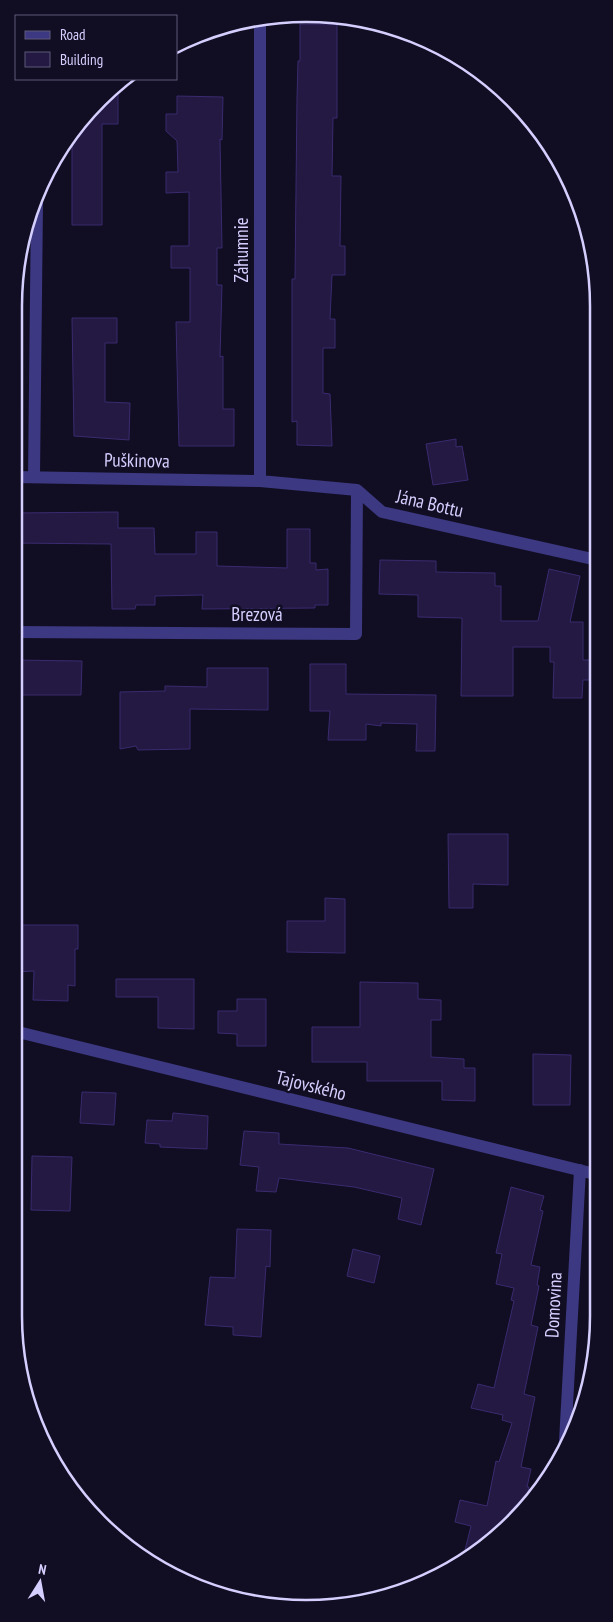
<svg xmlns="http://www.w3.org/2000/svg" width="613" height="1622" font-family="'PT Sans Narrow',sans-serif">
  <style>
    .building { fill: #231943; stroke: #3a2b6f }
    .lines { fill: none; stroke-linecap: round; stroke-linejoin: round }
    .minor { stroke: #3c3881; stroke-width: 12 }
    .labels { text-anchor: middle; stroke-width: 5; stroke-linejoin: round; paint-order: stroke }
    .street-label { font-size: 19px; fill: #d5cfff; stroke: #110d22 }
    .rim { fill: none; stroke: #d5cfff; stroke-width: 2.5 }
  </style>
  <rect width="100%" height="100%" fill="#110d22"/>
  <path class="building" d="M 300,24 L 337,24 L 337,118 L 333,118 L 332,176 L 341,176 L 340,246 L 345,246 L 345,275 L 332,275 L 330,319 L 335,319 L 335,348 L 323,348 L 323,393 L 330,394 L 332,446 L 297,445 L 297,421 L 292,422 L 292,279 L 295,279 L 297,98 L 298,61 L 300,61 Z
    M 118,90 L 118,124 L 102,124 L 102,225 L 72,225 L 72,133 L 74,128 Z
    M 177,96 L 223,97 L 222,140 L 220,139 L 222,248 L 217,248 L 217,285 L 222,285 L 220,357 L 223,356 L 223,409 L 234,409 L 234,446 L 179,446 L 176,322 L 190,322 L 190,268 L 171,268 L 171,246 L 189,246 L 189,192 L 166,193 L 166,172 L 178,172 L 177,141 L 166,131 L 166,114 L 177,114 Z
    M 72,318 L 117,318 L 117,343 L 105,343 L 105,402 L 130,403 L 129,440 L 74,436 Z
    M 456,439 L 456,447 L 462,446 L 468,480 L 433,485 L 426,444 Z
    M 118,512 L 118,528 L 154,528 L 155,554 L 196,554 L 196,532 L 217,532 L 217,566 L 287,568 L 287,529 L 310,529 L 310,563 L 316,563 L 316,570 L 328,569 L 328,605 L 315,605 L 315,608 L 202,609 L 203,595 L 155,596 L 155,605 L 136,605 L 135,609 L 112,609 L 111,544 L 14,543 L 14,513 Z
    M 380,560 L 436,561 L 436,572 L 495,573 L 495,586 L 501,586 L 501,621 L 538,621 L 549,569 L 580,576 L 570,622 L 583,622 L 583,660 L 598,660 L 598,680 L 583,680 L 582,698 L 553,698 L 554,662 L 550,662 L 550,647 L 513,647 L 513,696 L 461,696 L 462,618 L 418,617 L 418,595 L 379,594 Z
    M 14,660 L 82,661 L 81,695 L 14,695 Z
    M 310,664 L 346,664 L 346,694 L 436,695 L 435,751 L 416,751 L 417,724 L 381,723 L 381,726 L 366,724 L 366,740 L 328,740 L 330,711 L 310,711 Z
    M 207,668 L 268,668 L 268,710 L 190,709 L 190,749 L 138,750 L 136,746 L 120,749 L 120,692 L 165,691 L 165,686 L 207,687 Z
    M 448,834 L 508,834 L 508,885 L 473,884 L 473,908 L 449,908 Z
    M 325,898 L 345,899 L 345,953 L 287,952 L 287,921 L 325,921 Z
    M 14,925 L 78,925 L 78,949 L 75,949 L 75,986 L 68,985 L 68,1001 L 33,1000 L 34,971 L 14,972 Z
    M 116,979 L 194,979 L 194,1029 L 158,1028 L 158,997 L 116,997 Z
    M 360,982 L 418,983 L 418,999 L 441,1000 L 441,1020 L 431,1020 L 431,1057 L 464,1059 L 464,1068 L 475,1068 L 475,1101 L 442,1100 L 442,1081 L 367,1081 L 367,1062 L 312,1062 L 312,1027 L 360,1027 Z
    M 237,999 L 266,999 L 266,1046 L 237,1046 L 237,1034 L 218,1033 L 218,1011 L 237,1011 Z
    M 533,1054 L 571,1055 L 570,1105 L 533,1105 Z
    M 82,1092 L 116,1093 L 114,1125 L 80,1123 Z
    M 173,1113 L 208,1116 L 207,1149 L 160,1147 L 160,1144 L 145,1143 L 147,1120 L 172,1121 Z
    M 244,1131 L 279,1133 L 279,1144 L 348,1148 L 434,1169 L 421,1225 L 398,1219 L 402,1198 L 354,1187 L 279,1178 L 276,1192 L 256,1191 L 259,1167 L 240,1165 Z
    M 32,1156 L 72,1157 L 70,1211 L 31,1210 Z
    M 511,1187 L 544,1196 L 540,1210 L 543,1211 L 531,1265 L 540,1267 L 537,1285 L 539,1286 L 531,1325 L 538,1327 L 524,1394 L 535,1397 L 521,1467 L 531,1469 L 527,1487 L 529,1487 L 525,1507 L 469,1559 L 462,1562 L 471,1526 L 455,1522 L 460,1500 L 487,1506 L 496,1461 L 499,1462 L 512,1423 L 502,1420 L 503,1415 L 471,1408 L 478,1384 L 494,1388 L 514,1301 L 511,1300 L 514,1288 L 496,1284 L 502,1254 L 496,1253 Z
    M 237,1229 L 271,1230 L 270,1267 L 266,1266 L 261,1337 L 233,1335 L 233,1327 L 205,1325 L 210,1277 L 235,1278 Z
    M 353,1249 L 380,1256 L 374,1283 L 347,1276 Z"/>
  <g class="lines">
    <path class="minor" d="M 260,19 L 260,481
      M 14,477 L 260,481 L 357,490 L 382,512 L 597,560
      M 34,477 L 37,204
      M 14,632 L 356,634 L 357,490
      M 14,1031 L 599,1175
      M 565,1441 L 580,1170"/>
  </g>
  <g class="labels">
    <g class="street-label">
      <text transform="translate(241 250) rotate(-90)" y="7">Záhumnie</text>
      <text transform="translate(137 460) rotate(1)" y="7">Puškinova</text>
      <text transform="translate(430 503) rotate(13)" y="7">Jána Bottu</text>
      <text x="257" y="621">Brezová</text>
      <text transform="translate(311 1085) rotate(14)" y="7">Tajovského</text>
      <text transform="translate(553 1305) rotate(-87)" y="7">Domovina</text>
    </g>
  </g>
  <path d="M0 0H613V1622H0ZM306 22H306A284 284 0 0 1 590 306V1316A284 284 0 0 1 306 1600H306A284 284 0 0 1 22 1316V306A284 284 0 0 1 306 22Z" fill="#110d22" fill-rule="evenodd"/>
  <path class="rim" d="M306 22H306A284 284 0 0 1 590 306V1316A284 284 0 0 1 306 1600H306A284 284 0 0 1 22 1316V306A284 284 0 0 1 306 22Z"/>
  <rect x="15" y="15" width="162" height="65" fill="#110d22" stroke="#5f5b7a"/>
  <rect x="25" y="31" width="25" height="8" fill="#3c3881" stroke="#5f5b7a"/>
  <text x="60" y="40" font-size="15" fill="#d5cfff">Road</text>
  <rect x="25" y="52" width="25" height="15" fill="#231943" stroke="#5f5b7a"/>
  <text x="60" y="65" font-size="15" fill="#d5cfff">Building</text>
  <g transform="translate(40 1582) rotate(11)" stroke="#110d22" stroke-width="4" paint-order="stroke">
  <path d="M0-4L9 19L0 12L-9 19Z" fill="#d5cfff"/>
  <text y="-8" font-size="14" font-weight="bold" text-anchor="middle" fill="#d5cfff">N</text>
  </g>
</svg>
